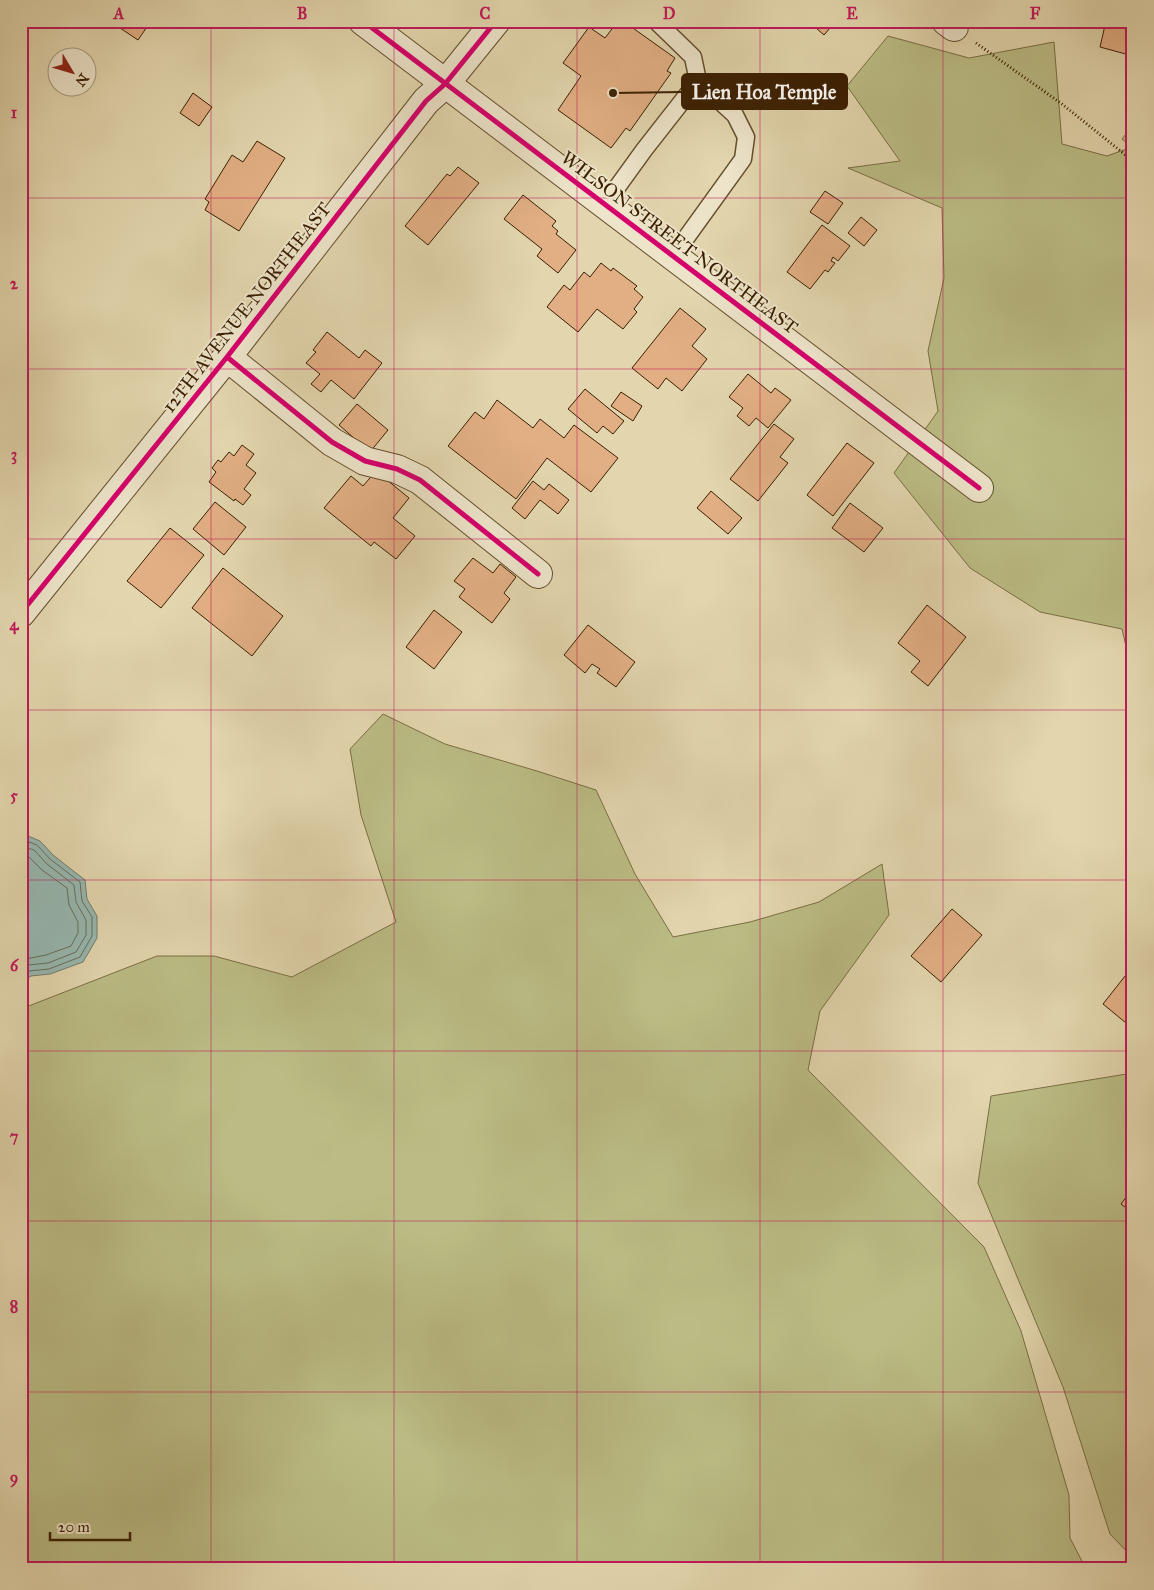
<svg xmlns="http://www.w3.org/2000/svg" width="1154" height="1590" font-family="'IM FELL Great Primer',serif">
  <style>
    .green { fill: #bbbc85; stroke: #7a6e43 }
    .water { fill: #96b8b1; stroke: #717b6b }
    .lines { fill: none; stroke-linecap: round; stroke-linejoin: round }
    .shore { stroke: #686c59; stroke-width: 1 }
    .building { fill: #e2af84; stroke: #3a1f01 }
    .service-casing { stroke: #644d2c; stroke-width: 19 }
    .minor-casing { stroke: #644d2c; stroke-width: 30 }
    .path { stroke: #3a1f01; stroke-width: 3; stroke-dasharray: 1 2.5; stroke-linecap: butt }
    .service { stroke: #ede4ca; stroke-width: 16 }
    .minor { stroke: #ede4ca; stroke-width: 28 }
    .cycleway-casing { stroke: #ede4ca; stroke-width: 8 }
    .cycleway { stroke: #d6006c; stroke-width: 5 }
    .grid { fill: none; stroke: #c2185b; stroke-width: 1; stroke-opacity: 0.55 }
    .labels { text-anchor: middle; stroke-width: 4; stroke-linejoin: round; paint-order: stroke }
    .street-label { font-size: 19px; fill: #3a1f01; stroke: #ede4ca }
    .leader { fill: none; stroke: #3a1f01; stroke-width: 2 }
    .callout-dot { fill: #3a1f01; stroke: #ede4ca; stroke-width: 2 }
    .callout { fill: #3a1f01; stroke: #3a1f01; stroke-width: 2 }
    .callout-label { font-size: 20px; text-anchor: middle; font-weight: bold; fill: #fff }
    .neatline { fill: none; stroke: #c2185b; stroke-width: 2 }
    .grid-label { font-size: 16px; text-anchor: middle; font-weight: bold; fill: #c2185b }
  </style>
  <rect width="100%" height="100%" fill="#e3d6ae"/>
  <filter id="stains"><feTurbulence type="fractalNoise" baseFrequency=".004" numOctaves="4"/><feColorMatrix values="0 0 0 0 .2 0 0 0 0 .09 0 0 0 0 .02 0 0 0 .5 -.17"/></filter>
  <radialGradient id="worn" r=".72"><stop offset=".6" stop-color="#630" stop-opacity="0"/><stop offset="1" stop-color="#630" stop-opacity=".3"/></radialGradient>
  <path class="green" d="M 888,36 L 969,58 L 1054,42 L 1062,144 L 1107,156 L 1132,147 L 1122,139 L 1133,125 L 1133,677 L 1122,629 L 1040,612 L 970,568 L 894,473 L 938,411 L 928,351 L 944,278 L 942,208 L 848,168 L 900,161 L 847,86 Z
    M 383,714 L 445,744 L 537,771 L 596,790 L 635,874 L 673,937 L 750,922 L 819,902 L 882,864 L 889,915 L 820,1011 L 808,1070 L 984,1247 L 1021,1331 L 1069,1495 L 1070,1538 L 1086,1569 L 21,1569 L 21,1009 L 157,956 L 214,956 L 292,977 L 396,922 L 361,815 L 350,749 Z
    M 1133,1073 L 1133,1558 L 1110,1534 L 1063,1387 L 978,1183 L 991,1096 Z"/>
  <path class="water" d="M 21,833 L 40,841 L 53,855 L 85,880 L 87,899 L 97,916 L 97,938 L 83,962 L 50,974 L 31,976 L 21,983 Z"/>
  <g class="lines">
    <path class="shore" d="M 21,839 L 37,845 L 50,859 L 80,882 L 82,901 L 92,917 L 92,936 L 80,957 L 49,969 L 29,971 L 21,976
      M 21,846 L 34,850 L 47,864 L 74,885 L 76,902 L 86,920 L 86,935 L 76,952 L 48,963 L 28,965 L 21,969
      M 21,854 L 29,857 L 42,870 L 67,888 L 69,905 L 78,922 L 78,933 L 71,946 L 46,955 L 21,960"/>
  </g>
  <path class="building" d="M 120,21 L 151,21 L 138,40 L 117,26 Z
    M 618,21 L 623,21 L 675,58 L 667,71 L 671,73 L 630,131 L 626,128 L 611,148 L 558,110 L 581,76 L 563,63 L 589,27 L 605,38 Z
    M 808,21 L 836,21 L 824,35 Z
    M 1106,21 L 1133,21 L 1133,56 L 1100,47 Z
    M 193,93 L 212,107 L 199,126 L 180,113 Z
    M 257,141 L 285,158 L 239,231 L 205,210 L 209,202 L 205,199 L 232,155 L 243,162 Z
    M 458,167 L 479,183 L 428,245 L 405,226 L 447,174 L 450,176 Z
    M 825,191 L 843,203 L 828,224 L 810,212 Z
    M 523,195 L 556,221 L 552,226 L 558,231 L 556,234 L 576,250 L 558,273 L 537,256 L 542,249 L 504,219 Z
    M 861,217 L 877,230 L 864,246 L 848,233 Z
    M 822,225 L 850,246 L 838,261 L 833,257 L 831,261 L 835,263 L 828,272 L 825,270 L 810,289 L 787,272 Z
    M 601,263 L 611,271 L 613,268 L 637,286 L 634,289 L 643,297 L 634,309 L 637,312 L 623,329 L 597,309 L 578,332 L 547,307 L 564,285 L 570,290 L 584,272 L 590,277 Z
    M 680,308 L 706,329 L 692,346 L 707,359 L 682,391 L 666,378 L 658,389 L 632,368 Z
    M 327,332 L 359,358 L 365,350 L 382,363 L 354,399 L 331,380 L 321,392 L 311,384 L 320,374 L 306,363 L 316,352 L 313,350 Z
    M 748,374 L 771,393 L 775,388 L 791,400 L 768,428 L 756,418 L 749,426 L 737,416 L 743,408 L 729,397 Z
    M 585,389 L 624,421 L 613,434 L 603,426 L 597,433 L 568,409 Z
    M 621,392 L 642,406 L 633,421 L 611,406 Z
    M 497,400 L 533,428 L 540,419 L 564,438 L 574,425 L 618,458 L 591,492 L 547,458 L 516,499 L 448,446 L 475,412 L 484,419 Z
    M 357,404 L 388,430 L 370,452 L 339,425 Z
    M 774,424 L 794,439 L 780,457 L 788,463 L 758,501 L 730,479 Z
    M 847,443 L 874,463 L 833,516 L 807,495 Z
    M 242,445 L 254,454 L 246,465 L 256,473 L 244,489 L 251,495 L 243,505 L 235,499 L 234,501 L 209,482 L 216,472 L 212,468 L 218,460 L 221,462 L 229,452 L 234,456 Z
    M 376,471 L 409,498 L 393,518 L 415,536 L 396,559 L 374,542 L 371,546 L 324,508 L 351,476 L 363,486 Z
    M 533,481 L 544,490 L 549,484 L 569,500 L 558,514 L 540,500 L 525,519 L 512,508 Z
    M 711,491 L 742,518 L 728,534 L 697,508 Z
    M 215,502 L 246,527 L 224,555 L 193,529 Z
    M 850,503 L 883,528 L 864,552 L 832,528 Z
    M 170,528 L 204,555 L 161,608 L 127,581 Z
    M 473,558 L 493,573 L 500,564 L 516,577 L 504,593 L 510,599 L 492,623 L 459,597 L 465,589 L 454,581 Z
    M 223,568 L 283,616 L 252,656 L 192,608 Z
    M 927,605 L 966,637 L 928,686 L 911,672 L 920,661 L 898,643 Z
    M 434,610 L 462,632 L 434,669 L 406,647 Z
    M 588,625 L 635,662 L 616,687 L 597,673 L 600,669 L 592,664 L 585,673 L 564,655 Z
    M 952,909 L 982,935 L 941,982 L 911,956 Z
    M 1129,971 L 1133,974 L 1133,1014 L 1126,1023 L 1103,1004 Z
    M 1133,1188 L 1133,1221 L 1126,1216 L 1130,1211 L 1121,1204 Z"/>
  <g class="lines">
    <g class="service-casing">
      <path id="service" d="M 605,204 L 644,150 L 698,81 L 693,57 L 656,21
        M 673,256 L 743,159 L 746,137 L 735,115 L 698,81"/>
    </g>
    <g class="minor-casing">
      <path id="minor" d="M 363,21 L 979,488
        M 946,21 L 954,27
        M 227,357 L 332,442 L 365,461 L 397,469 L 420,480 L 538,574
        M 21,613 L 227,357 L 426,101 L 445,84 L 496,21"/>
    </g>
    <path class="path" d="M 976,43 L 1062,104 L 1133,161"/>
    <use href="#service" class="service"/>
    <use href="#minor" class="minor"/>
    <g class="cycleway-casing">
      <path id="cycleway" d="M 363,21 L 979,488
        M 227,357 L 332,442 L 365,461 L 397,469 L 420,480 L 538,574
        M 21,613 L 227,357 L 426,101 L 445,84 L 496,21"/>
    </g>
    <use href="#cycleway" class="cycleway"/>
  </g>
  <path class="grid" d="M 211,21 L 211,1569M 394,21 L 394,1569M 577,21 L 577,1569M 760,21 L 760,1569M 943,21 L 943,1569M 21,198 L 1133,198M 21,369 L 1133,369M 21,539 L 1133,539M 21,710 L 1133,710M 21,880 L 1133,880M 21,1051 L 1133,1051M 21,1221 L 1133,1221M 21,1392 L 1133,1392"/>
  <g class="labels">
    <g class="street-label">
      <text transform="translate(680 242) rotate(37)" y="7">WILSON STREET NORTHEAST</text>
      <text transform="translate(246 307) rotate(-52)" y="7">12TH AVENUE NORTHEAST</text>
    </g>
  </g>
  <path class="leader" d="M613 93L682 92"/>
  <circle class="callout-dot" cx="613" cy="93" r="5"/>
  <rect class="callout" x="682" y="74" width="165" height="35" rx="5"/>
  <g class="callout-label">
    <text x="764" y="99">Lien Hoa Temple</text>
  </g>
  <rect width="1154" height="1590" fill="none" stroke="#e3d6ae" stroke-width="55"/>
  <g transform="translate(72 72) rotate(128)"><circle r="24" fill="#ede4ca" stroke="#a5957a"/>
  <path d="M0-4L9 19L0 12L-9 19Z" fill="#8f2418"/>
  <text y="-8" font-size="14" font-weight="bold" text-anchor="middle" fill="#3a1f01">N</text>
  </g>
  <path d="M50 1532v8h80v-8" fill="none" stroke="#3a1f01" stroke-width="2.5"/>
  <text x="58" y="1532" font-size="15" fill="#3a1f01" stroke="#ede4ca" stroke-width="4" paint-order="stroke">20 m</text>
  <rect x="28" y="28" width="1098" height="1534" class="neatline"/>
  <g class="grid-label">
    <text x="119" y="19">A</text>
    <text x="302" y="19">B</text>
    <text x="485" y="19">C</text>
    <text x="669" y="19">D</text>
    <text x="852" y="19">E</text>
    <text x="1035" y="19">F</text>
    <text x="14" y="118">1</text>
    <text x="14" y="289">2</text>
    <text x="14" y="460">3</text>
    <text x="14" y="630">4</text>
    <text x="14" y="801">5</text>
    <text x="14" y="971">6</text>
    <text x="14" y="1142">7</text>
    <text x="14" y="1312">8</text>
    <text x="14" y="1483">9</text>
  </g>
  <rect width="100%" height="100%" filter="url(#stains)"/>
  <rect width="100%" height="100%" fill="url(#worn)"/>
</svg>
